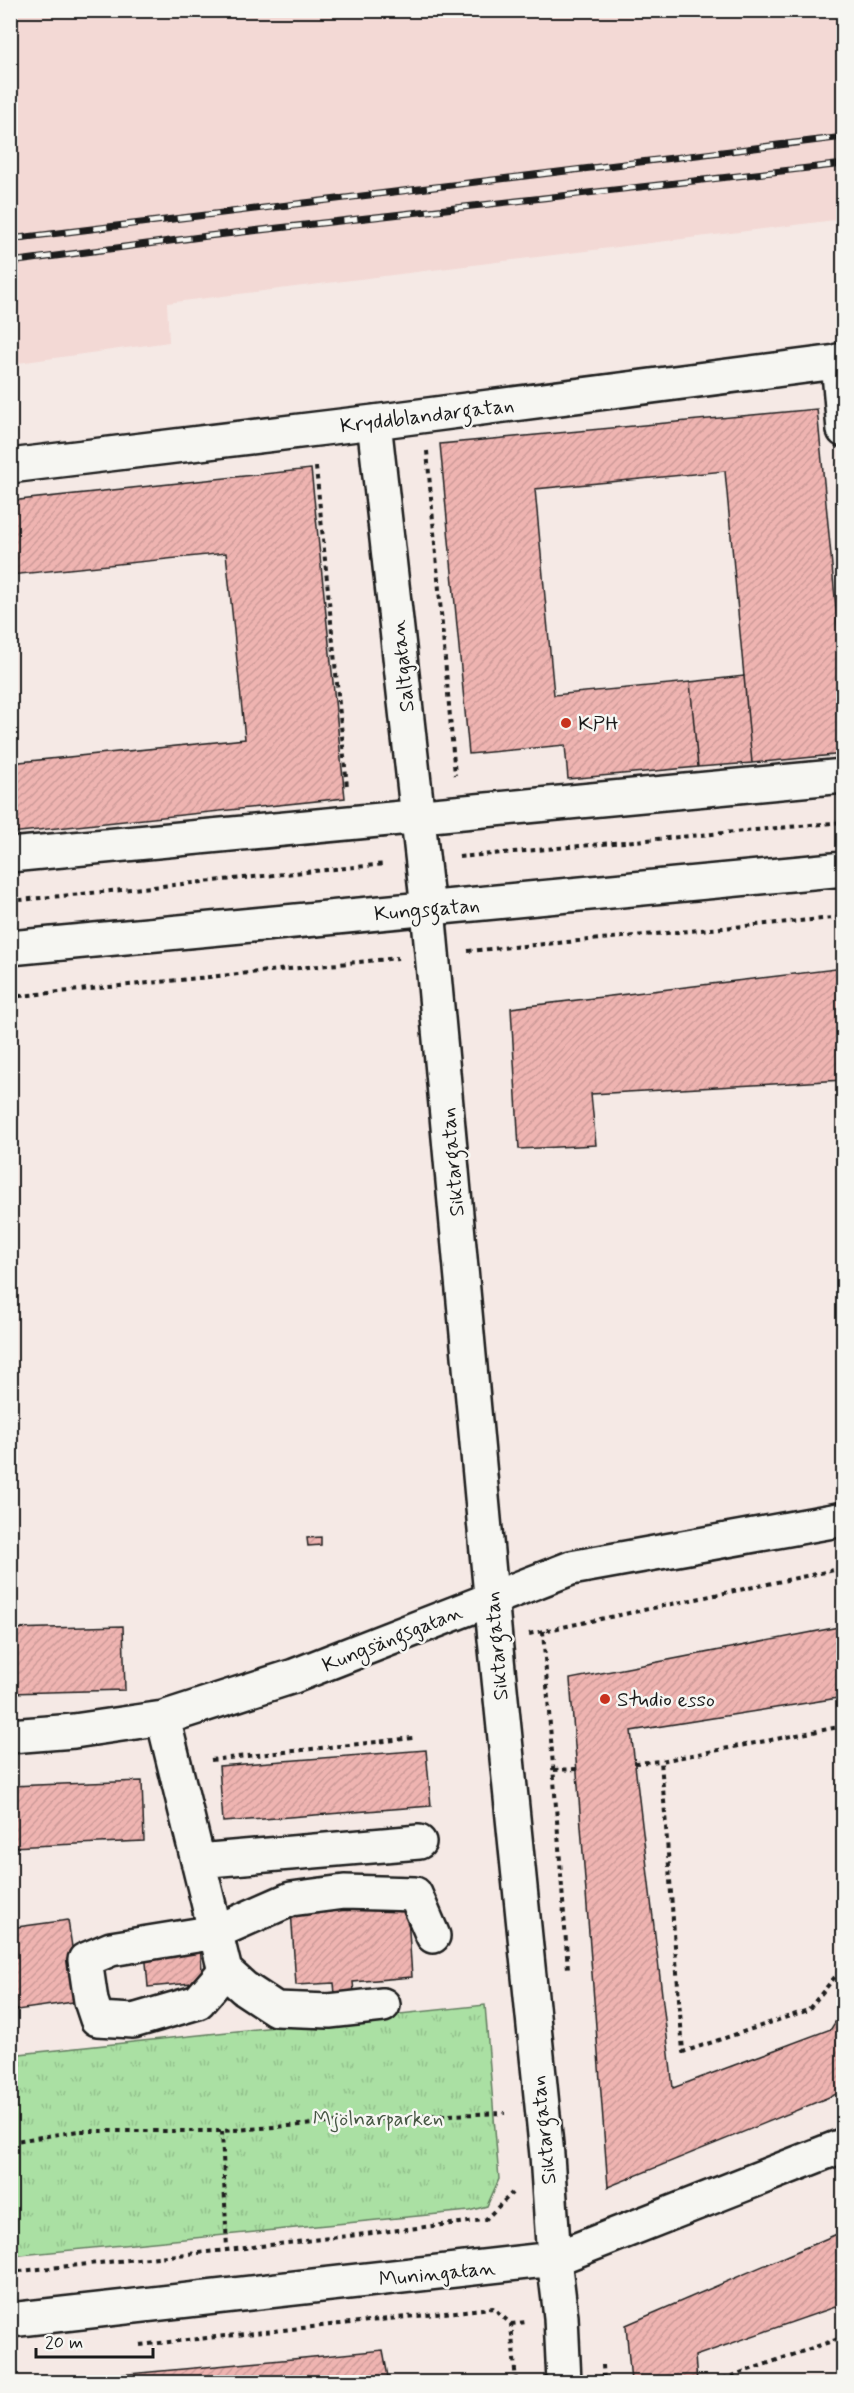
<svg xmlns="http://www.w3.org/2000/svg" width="854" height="2393" font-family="Mynerve,sans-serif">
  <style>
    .built { fill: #f3d9d5 }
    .park { fill: url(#park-tufts); stroke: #637e60; stroke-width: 1.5 }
    .building { fill: url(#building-hatch); stroke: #1c1c1c; stroke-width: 1.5 }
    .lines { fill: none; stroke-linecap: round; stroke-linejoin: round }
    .minor-casing { stroke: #1c1c1c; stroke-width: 38 }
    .major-casing { stroke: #1c1c1c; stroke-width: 38 }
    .path { stroke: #1c1c1c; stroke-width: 4; stroke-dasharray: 4.5 4.5; stroke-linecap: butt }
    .minor { stroke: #f6f6f2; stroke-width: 33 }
    .major { stroke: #f6f6f2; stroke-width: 33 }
    .rail-casing { stroke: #1c1c1c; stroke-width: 7 }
    .rail { stroke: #f6f6f2; stroke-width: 4.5; stroke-dasharray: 14; stroke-linecap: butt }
    .poi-dot { fill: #c8321e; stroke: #f6f6f2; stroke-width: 2 }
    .labels { text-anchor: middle; stroke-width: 5; stroke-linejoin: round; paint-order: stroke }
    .street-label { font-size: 21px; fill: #1c1c1c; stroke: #f6f6f2 }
    .poi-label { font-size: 21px; fill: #1c1c1c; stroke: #f6f6f2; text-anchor: start }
    .park-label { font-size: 21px; fill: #475744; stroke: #f6f6f2 }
  </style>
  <defs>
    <pattern id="park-tufts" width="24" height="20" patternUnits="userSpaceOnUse" patternTransform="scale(1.5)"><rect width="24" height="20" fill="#aae0a3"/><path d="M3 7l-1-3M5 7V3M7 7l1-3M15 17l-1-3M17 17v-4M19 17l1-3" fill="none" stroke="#92c08c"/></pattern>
    <pattern id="building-hatch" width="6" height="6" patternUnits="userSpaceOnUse" patternTransform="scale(1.5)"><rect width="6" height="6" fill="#efb4b1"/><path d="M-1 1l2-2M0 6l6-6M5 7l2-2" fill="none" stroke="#cc9a98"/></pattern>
  </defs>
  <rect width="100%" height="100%" fill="#f5e9e5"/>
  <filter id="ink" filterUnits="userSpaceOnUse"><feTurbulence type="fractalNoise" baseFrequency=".0167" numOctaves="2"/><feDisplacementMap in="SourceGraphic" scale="12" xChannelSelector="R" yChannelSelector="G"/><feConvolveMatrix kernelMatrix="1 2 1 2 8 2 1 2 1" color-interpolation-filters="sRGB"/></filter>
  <g filter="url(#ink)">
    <path class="built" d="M 10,11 L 843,11 L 843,219 L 167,303 L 169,342 L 11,364 Z"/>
    <path class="park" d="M 485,2005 L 499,2179 L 487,2206 L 469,2211 L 11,2256 L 10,2055 Z"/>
    <path class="building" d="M 817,409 L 844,692 L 844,754 L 752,763 L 725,471 L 535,489 L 554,695 L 690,682 L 698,767 L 568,779 L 565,745 L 469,754 L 440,444 Z
      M 311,469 L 345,798 L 10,833 L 10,763 L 245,739 L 226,553 L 10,575 L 10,501 Z
      M 744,676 L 752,763 L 698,767 L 690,682 Z
      M 844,968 L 844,1080 L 591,1094 L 596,1145 L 519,1149 L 511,1008 Z
      M 321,1537 L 321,1545 L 308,1546 L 307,1538 Z
      M 123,1626 L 125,1690 L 10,1693 L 10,1629 Z
      M 844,1626 L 844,1697 L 631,1731 L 673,2088 L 831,2029 L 844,2008 L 844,2091 L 608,2187 L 570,1679 Z
      M 426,1750 L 431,1806 L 223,1822 L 219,1766 Z
      M 142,1781 L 144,1841 L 10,1847 L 10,1786 Z
      M 407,1901 L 412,1977 L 353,1982 L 354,1992 L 335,1994 L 334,1983 L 296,1985 L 291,1910 Z
      M 68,1920 L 80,2001 L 10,2011 L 10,1928 Z
      M 200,1946 L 203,1982 L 148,1987 L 145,1950 Z
      M 844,2231 L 844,2304 L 695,2356 L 697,2382 L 631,2382 L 626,2325 Z
      M 383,2350 L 389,2382 L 41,2382 L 303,2358 Z"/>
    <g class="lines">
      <g class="minor-casing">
        <path id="minor" d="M 838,361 L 844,430
          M 374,422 L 428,909 L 495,1639 L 547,2155 L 554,2259 L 561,2317 L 564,2382
          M 10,466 L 374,422 L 844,361
          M 10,855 L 844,776
          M 163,1718 L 225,1971 L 244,1988 L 276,2009 L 329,2011 L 383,2005
          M 10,1736 L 74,1731 L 163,1718 L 294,1676 L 571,1568 L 844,1519
          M 198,1861 L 419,1842
          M 225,1971 L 198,2002 L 133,2021 L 97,2019 L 91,2001 L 85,1960 L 111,1949 L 216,1932 L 291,1899 L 344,1892 L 415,1894 L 433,1936
          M 10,2320 L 554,2259 L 844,2145"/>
      </g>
      <g class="major-casing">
        <path id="major" d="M 10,948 L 844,869"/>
      </g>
      <path class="path" d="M 427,451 L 455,775
        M 316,467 L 347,787
        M 459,857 L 844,822
        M 10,901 L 386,864
        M 468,951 L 844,917
        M 10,997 L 398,958
        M 543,1631 L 568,1969
        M 529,1634 L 844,1568
        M 844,1726 L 661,1761 L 683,2052 L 808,2010 L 844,1966
        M 211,1760 L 413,1738
        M 635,1763 L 661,1761
        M 554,1770 L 577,1769
        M 222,2131 L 227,2250
        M 10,2142 L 78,2131 L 222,2131 L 420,2116 L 505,2113
        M 10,2272 L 227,2250 L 485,2220 L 512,2193
        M 511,2324 L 526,2322
        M 140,2345 L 493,2308 L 511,2324 L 516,2382
        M 603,2365 L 604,2382
        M 714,2382 L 844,2337"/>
      <use href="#minor" class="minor"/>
      <use href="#major" class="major"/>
      <g class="rail-casing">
        <path id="rail" d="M 10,239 L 844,137
          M 10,262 L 208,236 L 844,164"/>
      </g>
      <use href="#rail" class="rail"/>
    </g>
  </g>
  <g class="poi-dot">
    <circle cx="566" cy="723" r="6"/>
    <circle cx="605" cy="1699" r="6"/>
  </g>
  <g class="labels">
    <g class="street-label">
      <text transform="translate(427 415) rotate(-7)" y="7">Kryddblandargatan</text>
      <text transform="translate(402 666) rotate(-96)" y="7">Saltgatan</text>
      <text transform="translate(427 909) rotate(-5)" y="7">Kungsgatan</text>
      <text transform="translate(452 1162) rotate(-95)" y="7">Siktargatan</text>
      <text transform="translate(392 1638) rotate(-22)" y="7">Kungsängsgatan</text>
      <text transform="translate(496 1646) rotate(-95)" y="7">Siktargatan</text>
      <text transform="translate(543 2130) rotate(-96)" y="7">Siktargatan</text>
      <text transform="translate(437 2273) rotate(-6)" y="7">Muningatan</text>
    </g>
    <g class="poi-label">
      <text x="578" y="730">KPH</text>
      <text x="617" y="1706">Studio esso</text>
    </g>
    <g class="park-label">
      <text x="378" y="2125">Mjölnarparken</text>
    </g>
  </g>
  <rect width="854" height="2393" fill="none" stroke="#f6f6f2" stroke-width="36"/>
  <rect x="18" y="18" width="818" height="2357" fill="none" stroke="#1c1c1c" stroke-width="2" filter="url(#ink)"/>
  <path d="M36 2348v9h117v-9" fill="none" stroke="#1c1c1c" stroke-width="3"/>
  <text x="45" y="2348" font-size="18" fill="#1c1c1c" stroke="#f6f6f2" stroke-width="4.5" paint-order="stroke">20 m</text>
</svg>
